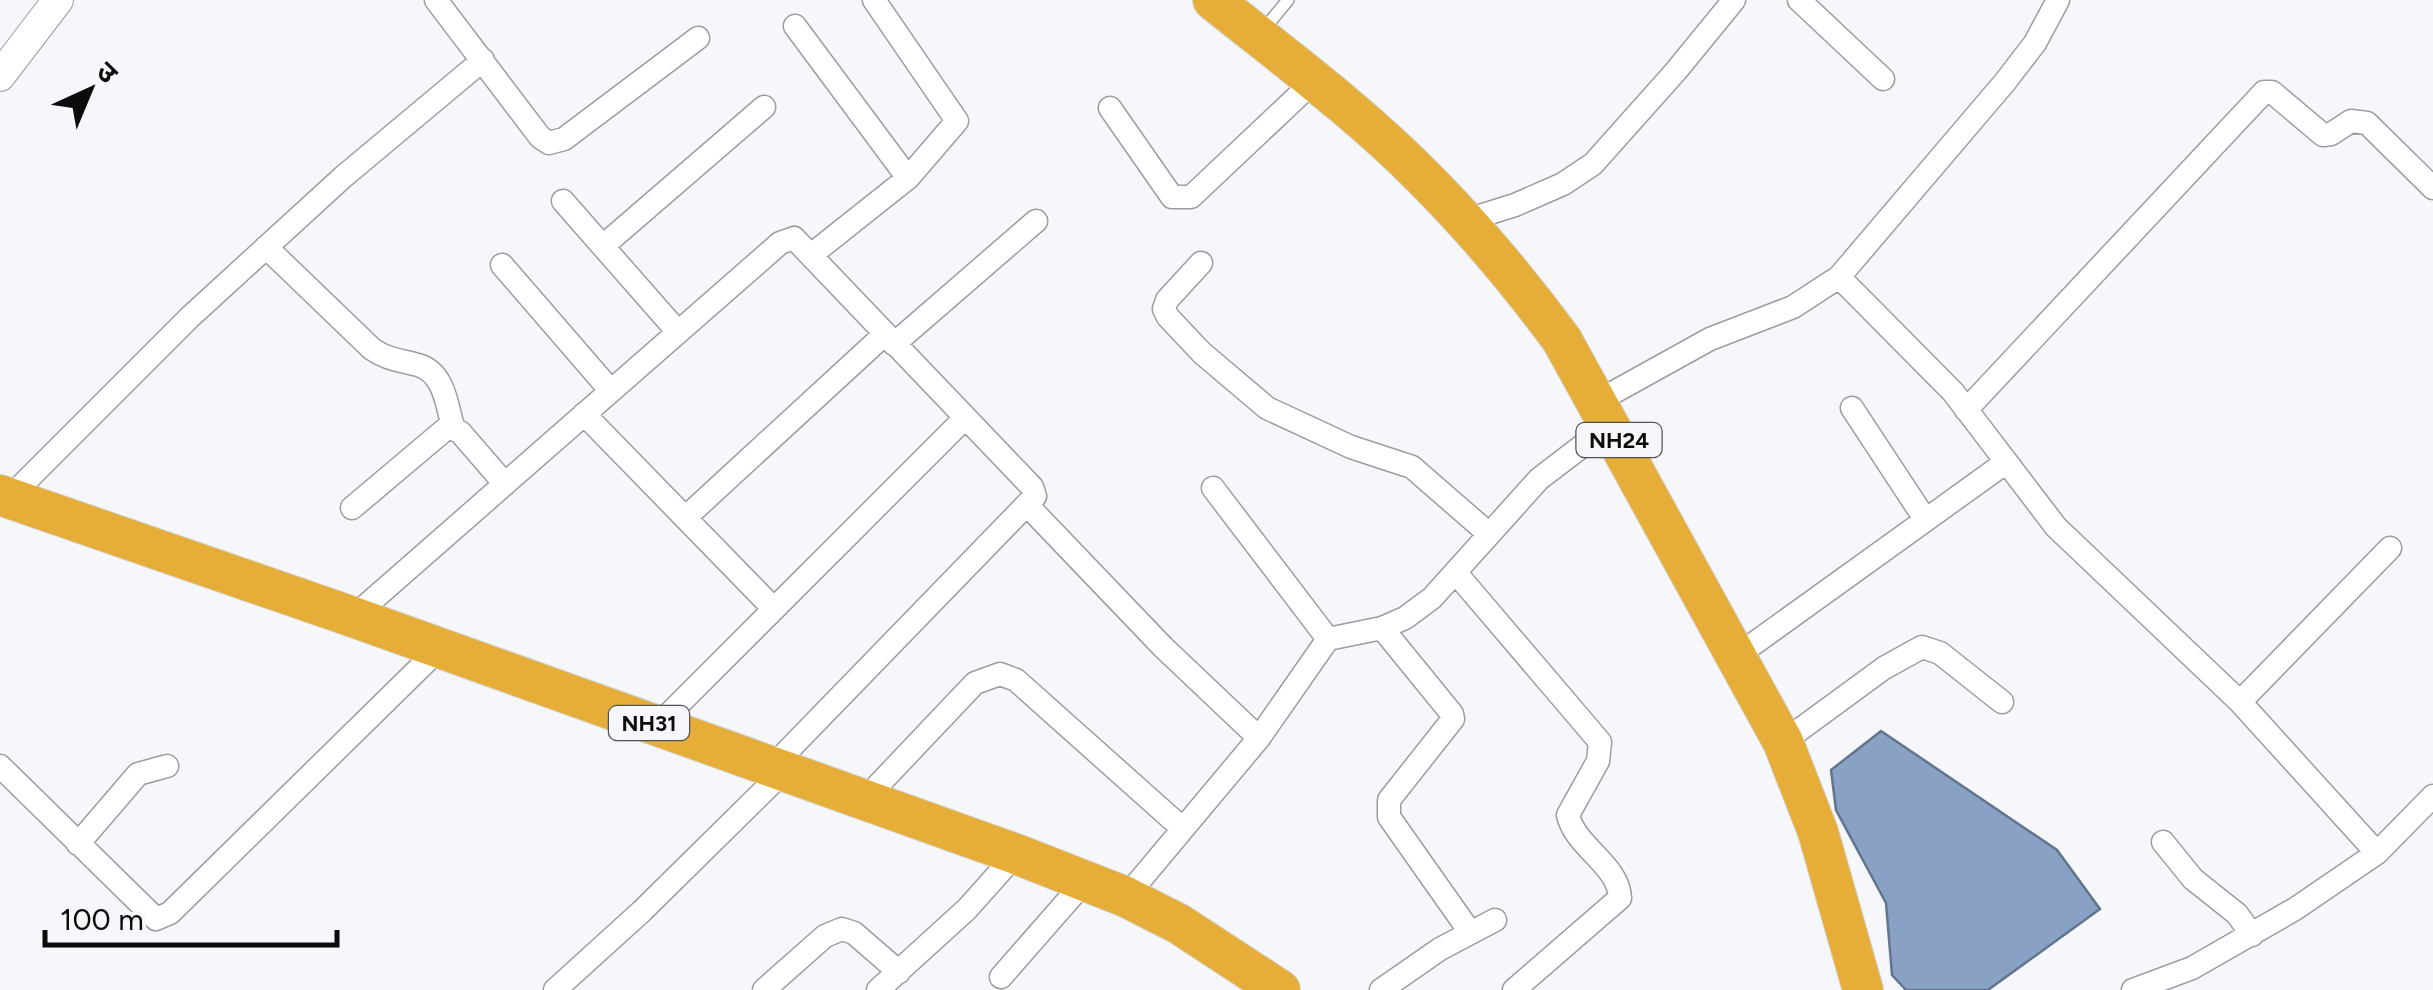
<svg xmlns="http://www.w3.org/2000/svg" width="2433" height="990" font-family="Figtree,'Noto Sans Devanagari',sans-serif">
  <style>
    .water { fill: #88a1c4; stroke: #63748d; stroke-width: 2.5 }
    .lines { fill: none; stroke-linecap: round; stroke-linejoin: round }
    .lane-casing { stroke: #9d9da1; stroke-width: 14 }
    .street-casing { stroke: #9d9da1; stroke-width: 25 }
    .secondary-casing { stroke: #9d9da1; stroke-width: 32 }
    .highway-casing { stroke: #d3d3d3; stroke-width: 42 }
    .lane { stroke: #fff; stroke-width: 11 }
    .street { stroke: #fff; stroke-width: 22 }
    .secondary { stroke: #fff; stroke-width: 30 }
    .highway { stroke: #e6ae38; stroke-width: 40 }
    .labels { text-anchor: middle; stroke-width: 9; stroke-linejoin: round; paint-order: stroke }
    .shield { fill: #f6f7fb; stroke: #525254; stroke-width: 2.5 }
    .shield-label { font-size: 22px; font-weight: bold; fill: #0c0c0d }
  </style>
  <rect width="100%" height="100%" fill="#f6f7fb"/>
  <path class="water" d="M 1881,731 L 2057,850 L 2100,909 L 1988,990 L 1906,990 L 1892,975 L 1886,903 L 1836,810 L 1831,770 Z"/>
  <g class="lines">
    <g class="lane-casing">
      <path id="lane" d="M 1264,29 L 1288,0"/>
    </g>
    <g class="street-casing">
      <path id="street" d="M 436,0 L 540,137 L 549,143 L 564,139 L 698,38
        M 874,0 L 957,121 L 908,178
        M 1799,0 L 1883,79
        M 795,26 L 908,178 L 811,255
        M 1110,108 L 1172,197 L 1191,197 L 1314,81
        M 563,201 L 678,332
        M 1464,221 L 1515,205 L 1563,184 L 1593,164 L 1676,71 L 1734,0
        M 603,246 L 764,107
        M 266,247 L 372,349 C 388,360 400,360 418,365 C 444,372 447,405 453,427
        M 1201,263 L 1167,300 L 1164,309 L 1168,317 L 1202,353 L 1267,408 L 1351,447 L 1412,467 L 1489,534
        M 502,265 L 611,391
        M 1839,277 L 1953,392 L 2056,527 L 2240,702 L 2377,853
        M 894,344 L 1036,221
        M 1598,401 L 1710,339 L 1793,307 L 1839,277 L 2005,82 L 2035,43 L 2058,0
        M 1852,408 L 1925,519
        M 1966,410 L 2264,92 L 2272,92 L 2323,135 L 2331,134 L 2351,121 L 2367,123 L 2433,188
        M 584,414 L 774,609
        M 1213,488 L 1328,639
        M 9,498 L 190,317 L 343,177 L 483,60
        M 1027,505 L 1163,647 L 1259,738
        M 352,508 L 448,427 L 460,432 L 505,484
        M 685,518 L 885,334
        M 1456,573 L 1600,742 L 1598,761 L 1568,815 C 1575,847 1619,865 1620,898 L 1514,990
        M 353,617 L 780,243 L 794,238 L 1032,487 L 1035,496 L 772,767
        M 1382,628 L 1452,714 L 1453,719 L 1389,800 L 1389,817 L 1470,932
        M 1738,655 L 2005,463
        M 2240,702 L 2390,548
        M 657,726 L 964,419
        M 1783,742 L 1884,668 L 1922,647 L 1940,653 L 2002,702
        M 0,766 L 156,919 L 170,913 L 439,649
        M 865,799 L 975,683 L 1000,674 L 1016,680 L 1183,829
        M 2163,842 L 2193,879 L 2237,914 L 2252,935
        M 78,844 L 138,774 L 167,766
        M 1126,897 L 1259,738 L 1328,639 L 1382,628 L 1405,618 L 1432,598 L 1539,479 L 1611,424
        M 1001,977 L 1085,881
        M 555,990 L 642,911 L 784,771
        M 764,990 L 825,936 L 842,929 L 854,933 L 899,972
        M 878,990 L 967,909 L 1016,854
        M 1381,990 L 1440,949 L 1495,920
        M 2133,990 L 2192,968 L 2295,909 L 2377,853 L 2433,796"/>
    </g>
    <g class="secondary-casing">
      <path id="secondary" d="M 0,76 L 58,0"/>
    </g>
    <g class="highway-casing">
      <path id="highway" d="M 1213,0 C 1284,57 1359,112 1423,177 C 1474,228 1520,283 1562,340 L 1783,742 L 1818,832 L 1863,990
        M 0,495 L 353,617 L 1016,854 L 1126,897 L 1179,924 L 1280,990"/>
    </g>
    <use href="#lane" class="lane"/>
    <use href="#street" class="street"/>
    <use href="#secondary" class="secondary"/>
    <use href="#highway" class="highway"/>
  </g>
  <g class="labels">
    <g class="shield">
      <rect x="1576.5" y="423" width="85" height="34" rx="8"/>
      <rect x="609" y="706" width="80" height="34" rx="8"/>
    </g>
    <g class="shield-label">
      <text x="1619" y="448">NH24</text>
      <text x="649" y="731">NH31</text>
    </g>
  </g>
  <g transform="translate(90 90) rotate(44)" stroke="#f6f7fb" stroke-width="8" paint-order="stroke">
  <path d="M0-8L18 38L0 25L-18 38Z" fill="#0c0c0d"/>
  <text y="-15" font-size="28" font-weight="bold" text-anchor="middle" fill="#0c0c0d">उ</text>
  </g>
  <path d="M45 930v15h292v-15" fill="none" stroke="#0c0c0d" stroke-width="5"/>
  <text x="60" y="930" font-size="30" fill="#0c0c0d" stroke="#f6f7fb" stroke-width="8" paint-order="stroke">100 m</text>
</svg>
